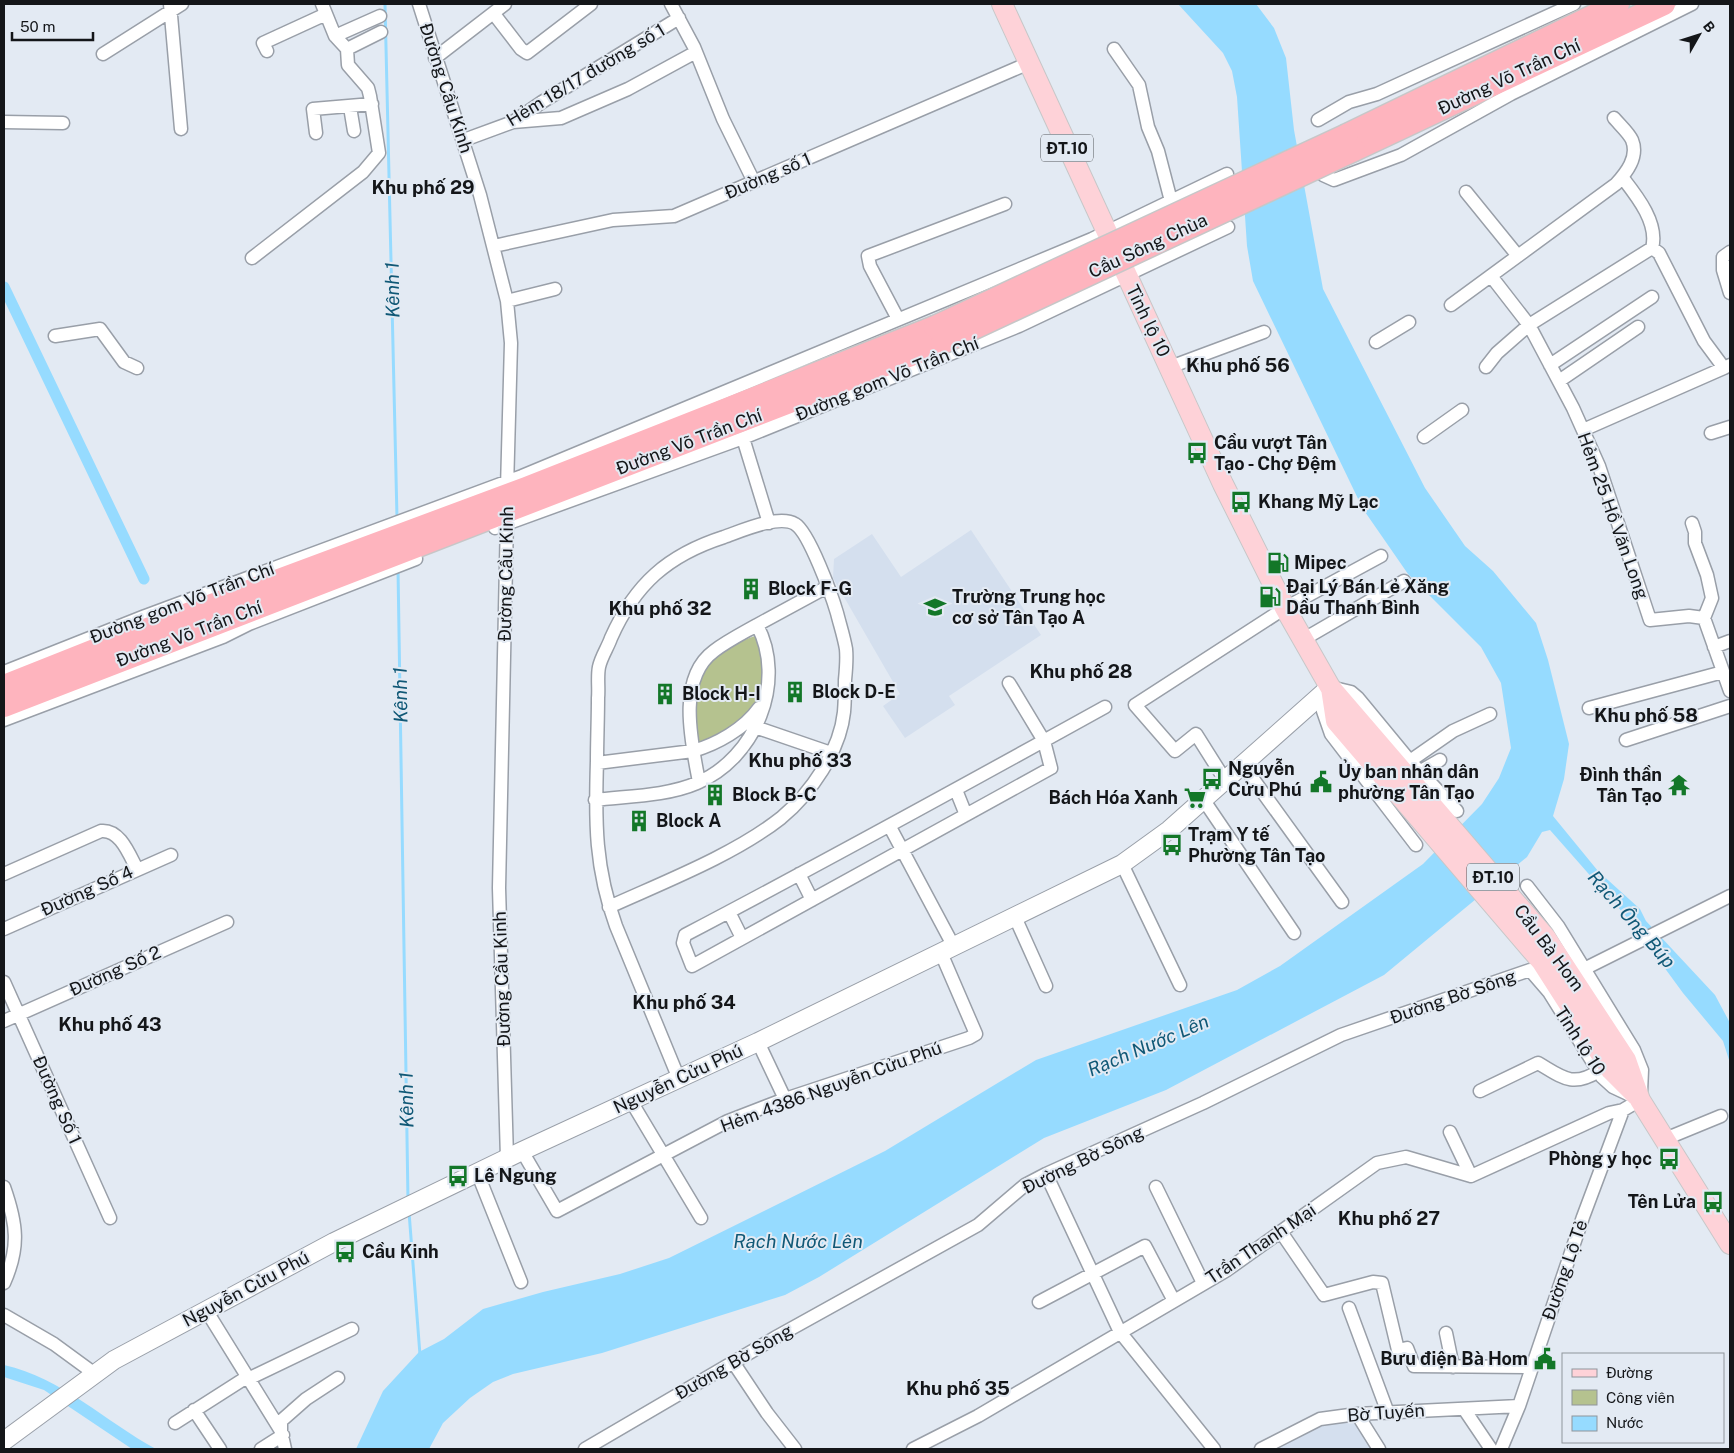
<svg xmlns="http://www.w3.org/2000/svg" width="1734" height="1453" font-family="'Public Sans',sans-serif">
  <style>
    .built { fill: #d4dfee }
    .green { fill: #b5c28f }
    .water { fill: #96dbff }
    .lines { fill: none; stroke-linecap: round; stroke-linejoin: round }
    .stream { stroke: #96dbff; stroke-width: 3 }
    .canal { stroke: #96dbff; stroke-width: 11 }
    .street-casing { stroke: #999fa8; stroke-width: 15 }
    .secondary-casing { stroke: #999fa8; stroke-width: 20 }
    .primary-casing { stroke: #c7c7c8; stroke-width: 22 }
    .highway-casing { stroke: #c7c7c8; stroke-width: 25 }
    .street { stroke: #fff; stroke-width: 12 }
    .secondary { stroke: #fff; stroke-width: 18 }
    .primary { stroke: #fed2d8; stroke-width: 20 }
    .highway { stroke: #feb4be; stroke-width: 22 }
    .highway-bridge-casing { stroke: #c7c7c8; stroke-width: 25; stroke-linecap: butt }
    .highway-bridge { stroke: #feb4be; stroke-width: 22 }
    .labels { text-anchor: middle; stroke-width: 4; stroke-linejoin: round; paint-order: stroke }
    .shield { fill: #e3eaf3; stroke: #52565a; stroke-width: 1 }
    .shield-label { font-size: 16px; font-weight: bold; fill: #141619 }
    .street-label { font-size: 18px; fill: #141619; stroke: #e3eaf3 }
    .poi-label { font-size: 18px; font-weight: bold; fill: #141619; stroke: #e3eaf3; text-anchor: start }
    .neighbourhood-label { font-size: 19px; font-weight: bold; fill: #141619; stroke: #e3eaf3 }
    .water-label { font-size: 19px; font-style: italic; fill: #105876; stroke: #e3eaf3 }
  </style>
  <rect width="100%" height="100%" fill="#e3eaf3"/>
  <path class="built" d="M 971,530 L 1041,635 L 949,696 L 955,705 L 905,738 L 883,706 L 900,694 L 833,578 L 834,559 L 872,534 L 901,577 Z
    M 1355,1419 L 1374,1449 L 1267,1449 L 1319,1423 Z"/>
  <path class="green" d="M 755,636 C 762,649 763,658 763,673 C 762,716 730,727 699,748 C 692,689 693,658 755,636 Z"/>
  <path class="water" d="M 1178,4 L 1256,4 L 1274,28 L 1286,58 L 1294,130 L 1323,289 L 1425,488 L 1465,546 L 1493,571 L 1536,623 L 1548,660 L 1569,744 L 1564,779 L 1553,816 L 1598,871 L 1640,909 L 1646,921 L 1715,995 L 1730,1023 L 1730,1063 L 1723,1041 L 1683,993 L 1631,922 L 1550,830 L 1542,832 L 1527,857 L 1384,975 L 1166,1090 L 1044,1138 L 819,1277 L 785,1295 L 602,1353 L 513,1374 L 493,1382 L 470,1398 L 443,1423 L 429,1449 L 356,1449 L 383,1391 L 419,1352 L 444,1339 L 483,1309 L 543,1292 L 620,1274 L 669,1258 L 885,1151 L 1036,1060 L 1237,990 L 1280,966 L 1423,864 L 1482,804 L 1499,778 L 1511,748 L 1501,683 L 1481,647 L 1408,574 L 1363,509 L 1253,281 L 1247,246 L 1237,97 L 1232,71 L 1223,53 Z
    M 4,1365 C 62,1378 106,1422 156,1449 L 132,1449 L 44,1390 L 4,1377 Z"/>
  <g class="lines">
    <path class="stream" d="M 385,4 L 397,518
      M 398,569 L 408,1200
      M 409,1212 L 420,1355"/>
    <path class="canal" d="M 4,287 L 144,579"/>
    <g class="street-casing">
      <path id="street" d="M 170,4 L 181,129
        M 419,4 L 480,195 L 507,301 L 511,343 L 507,488
        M 671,4 L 694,47 L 723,119 L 754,182
        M 494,14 L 521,49 L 527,53 L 591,4
        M 335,36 L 380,16
        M 347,49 L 381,32
        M 1114,49 L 1139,85 L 1148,127 L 1158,151 L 1171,201
        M 267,51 L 263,43 L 324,15
        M 103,54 L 182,4
        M 435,58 L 505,4
        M 350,107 L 354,131
        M 1318,120 L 1349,102 L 1377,94 L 1574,4
        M 4,122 L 63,123
        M 513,122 L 561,118 L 628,89 L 696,52
        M 316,133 L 313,109 L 372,104
        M 464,140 L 513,122 L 542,102 L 679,18
        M 1323,175 L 1334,180 L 1401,155 L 1511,94 L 1692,4
        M 1622,177 C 1636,195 1659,223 1652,248
        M 1466,192 L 1518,256
        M 494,246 L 613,220 L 674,216 L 1029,63
        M 1730,252 L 1723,257 L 1723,270 L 1730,293
        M 252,258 L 363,172 L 379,153 L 370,96 L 368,88 L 348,65 L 347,49 L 335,36 L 322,4
        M 1491,276 L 1529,325 L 1573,408 L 1599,466 L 1650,620 L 1689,616 L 1704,618 L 1730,691
        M 507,301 L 555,289
        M 1451,305 L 1616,184 C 1626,173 1639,157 1632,140 C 1629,133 1619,124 1614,118
        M 898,319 L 870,266 L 868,256 L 1005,204
        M 55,336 L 100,329 L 124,362 L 137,368
        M 1376,342 L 1409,322
        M 1550,365 L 1652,297
        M 1170,367 L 1264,332
        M 1486,367 L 1497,353 L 1529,325 L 1652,248 L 1659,253 L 1704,341 L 1724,368 L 1730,365
        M 1559,381 L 1638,327
        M 1583,430 L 1724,368
        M 1711,433 L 1730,427
        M 1424,437 L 1462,410
        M 743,438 L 769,523
        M 1692,523 L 1695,532 L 1695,543 L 1707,575 L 1712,598 L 1704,618
        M 495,528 L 743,438 L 1019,326 L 1228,227
        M 757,625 L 827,587
        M 1304,639 L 1404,581
        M 1714,647 L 1730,641
        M 4,672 L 145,616 L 522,476 L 1092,239 L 1227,174
        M 1009,683 L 1044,741 L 1051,768 L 692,966 L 683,943 L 685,935 C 826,861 966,784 1105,707
        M 1589,708 L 1723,672
        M 4,720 L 223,637 L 249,624 L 416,559
        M 755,727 L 831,753
        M 1626,740 L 1730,706
        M 1410,761 L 1453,731 L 1490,714
        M 597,763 L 693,751 C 717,744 744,729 759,708
        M 1243,765 L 1342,902
        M 1419,772 L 1440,760
        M 1225,780 L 1196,734 L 1175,751 L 1135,705 L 1285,608 L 1381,556
        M 956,790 L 966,815
        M 1203,799 L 1294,933
        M 595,800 C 628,796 667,796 697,783 C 756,758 787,681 757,625 C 743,633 727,641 714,651 C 676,679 692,744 699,782
        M 890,827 L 954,947
        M 1416,845 L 1331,734 L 1323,711 L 1330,687 L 1351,692 L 1358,698 L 1410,761 L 1457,811
        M 1122,864 L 1180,985
        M 4,874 L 101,831 C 120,829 129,854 137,869
        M 799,874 L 812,900
        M 1527,886 L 1558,926 L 1634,1050 L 1642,1070 L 1641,1092
        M 609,907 C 664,882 734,855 781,818 C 811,793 840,751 844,712 C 845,701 845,691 845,680 C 846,670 847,659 846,649 C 844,637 840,625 837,613 C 832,596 809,532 795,524 C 779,514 741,531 724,537 C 668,555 635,584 611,638 C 608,647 601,657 599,667 C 597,677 599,688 598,698 C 598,719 597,740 597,761 C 595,823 595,868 616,926 L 679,1079
        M 729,912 L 742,938
        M 1015,917 L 1046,986
        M 4,929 L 171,855
        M 1584,969 L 1730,896
        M 4,982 L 110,1218
        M 4,1021 L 227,922
        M 758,1042 L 785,1099
        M 1480,1091 L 1538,1063 C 1562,1077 1572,1088 1599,1071
        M 631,1101 L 701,1218
        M 1450,1132 L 1471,1176
        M 1665,1139 L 1721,1116
        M 522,1151 L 557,1211 L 728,1121 L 785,1099 L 969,1038 L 976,1034 L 941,953
        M 507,1158 L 499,888 L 507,518
        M 477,1172 L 521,1282
        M 1046,1174 L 1120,1332 L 1214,1449
        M 4,1187 C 17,1224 20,1247 4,1283
        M 1156,1187 L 1203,1283
        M 1281,1232 L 1324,1295 L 1373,1282 L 1382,1283 L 1398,1350 L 1407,1348 L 1414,1366 L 1532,1367
        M 1039,1302 L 1145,1246 L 1174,1301
        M 1349,1308 L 1388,1413
        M 206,1310 L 281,1431 L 285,1449
        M 4,1315 L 54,1344 L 95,1374
        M 1446,1333 L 1453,1367
        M 733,1362 L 767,1413 L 795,1449
        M 248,1379 L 352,1329
        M 1464,1409 L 1491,1449
        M 194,1410 L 220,1449
        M 1357,1414 L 1379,1449
        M 175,1423 L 247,1377
        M 281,1431 L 281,1421 L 306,1399 L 338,1378
        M 261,1449 L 283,1435
        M 585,1449 L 778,1336 L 978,1225 L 1025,1185 L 1046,1174 L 1203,1103 L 1341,1035 L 1530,970 L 1549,992 L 1602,1077 L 1613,1087 L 1628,1094
        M 913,1449 L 978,1416 L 1227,1270 L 1377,1163 L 1406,1157 L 1471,1176 L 1609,1113 L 1623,1110
        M 1261,1449 L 1320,1419 L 1357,1414 L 1519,1406
        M 1501,1449 L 1519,1406 L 1583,1217 L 1623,1110 L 1640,1100"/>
    </g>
    <g class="secondary-casing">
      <path id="secondary" d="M 4,1441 L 114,1360 L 334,1242 L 522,1151 L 758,1042 L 1122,864 L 1169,830 L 1330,687"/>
    </g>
    <g class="primary-casing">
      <path id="primary" d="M 1002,4 L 1223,484 L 1285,608 L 1330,687 L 1546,938 L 1626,1060 L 1640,1100 L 1730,1244
        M 1331,688 L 1336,721 L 1542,962 L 1611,1070 L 1637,1096"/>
    </g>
    <g class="highway-casing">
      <path id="highway" d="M 1347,135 L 1618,4
        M 1354,150 L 1664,4
        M 4,686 L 150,628 L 526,488 L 935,327
        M 4,706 C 317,585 630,465 942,343"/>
    </g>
    <use href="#street" class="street"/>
    <use href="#secondary" class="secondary"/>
    <use href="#primary" class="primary"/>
    <use href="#highway" class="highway"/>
    <g class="highway-bridge-casing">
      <path id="highway-bridge" d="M 935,327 L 1347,135
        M 942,343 L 1354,150"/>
    </g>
    <use href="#highway-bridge" class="highway-bridge"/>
  </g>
  <defs>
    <g id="bus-bare" transform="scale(1.725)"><path d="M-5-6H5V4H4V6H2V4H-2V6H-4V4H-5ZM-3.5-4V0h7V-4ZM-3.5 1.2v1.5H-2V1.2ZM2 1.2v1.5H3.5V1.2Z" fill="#137728" stroke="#e3eaf3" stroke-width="2.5" paint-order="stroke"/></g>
    <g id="fuel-bare" transform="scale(1.725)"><path d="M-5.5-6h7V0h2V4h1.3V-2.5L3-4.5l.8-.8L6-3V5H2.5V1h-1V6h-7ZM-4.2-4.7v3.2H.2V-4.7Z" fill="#137728" stroke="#e3eaf3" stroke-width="2.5" paint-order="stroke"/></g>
    <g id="building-bare" transform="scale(1.725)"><path d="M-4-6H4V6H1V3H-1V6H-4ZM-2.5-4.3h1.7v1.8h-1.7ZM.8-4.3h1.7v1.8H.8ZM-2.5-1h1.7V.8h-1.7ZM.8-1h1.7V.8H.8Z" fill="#137728" stroke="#e3eaf3" stroke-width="2.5" paint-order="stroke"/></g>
    <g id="school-bare" transform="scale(1.725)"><path d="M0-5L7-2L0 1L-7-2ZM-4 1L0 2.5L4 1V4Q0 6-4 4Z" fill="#137728" stroke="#e3eaf3" stroke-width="2.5" paint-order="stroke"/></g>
    <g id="civic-bare" transform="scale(1.725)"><path d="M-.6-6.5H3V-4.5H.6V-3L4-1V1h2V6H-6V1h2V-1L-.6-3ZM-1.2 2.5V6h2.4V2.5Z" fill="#137728" stroke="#e3eaf3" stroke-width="2.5" paint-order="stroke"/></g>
    <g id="temple-bare" transform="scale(1.725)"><path d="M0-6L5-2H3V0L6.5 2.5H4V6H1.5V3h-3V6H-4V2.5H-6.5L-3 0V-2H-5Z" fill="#137728" stroke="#e3eaf3" stroke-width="2.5" paint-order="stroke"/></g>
    <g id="supermarket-bare" transform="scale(1.725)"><path d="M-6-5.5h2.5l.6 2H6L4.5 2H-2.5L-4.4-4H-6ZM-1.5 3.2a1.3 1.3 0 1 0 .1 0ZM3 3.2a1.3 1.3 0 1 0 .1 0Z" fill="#137728" stroke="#e3eaf3" stroke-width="2.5" paint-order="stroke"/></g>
  </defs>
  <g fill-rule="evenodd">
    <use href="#bus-bare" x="1197" y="453"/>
    <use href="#bus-bare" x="1241" y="502"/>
    <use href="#fuel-bare" x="1278" y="563"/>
    <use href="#building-bare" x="751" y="589"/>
    <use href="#fuel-bare" x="1270" y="597"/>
    <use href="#school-bare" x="935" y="607"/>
    <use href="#building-bare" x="795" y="692"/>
    <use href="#building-bare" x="665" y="694"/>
    <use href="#bus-bare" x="1212" y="779"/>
    <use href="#civic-bare" x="1321" y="782"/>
    <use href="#temple-bare" x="1679" y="785"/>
    <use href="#building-bare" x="715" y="795"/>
    <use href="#supermarket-bare" x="1195" y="798"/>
    <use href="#building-bare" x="639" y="821"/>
    <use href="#bus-bare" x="1172" y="845"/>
    <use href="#bus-bare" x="1669" y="1159"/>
    <use href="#bus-bare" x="458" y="1176"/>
    <use href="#bus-bare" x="1713" y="1202"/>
    <use href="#bus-bare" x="345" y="1252"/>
    <use href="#civic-bare" x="1545" y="1359"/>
  </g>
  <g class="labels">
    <g class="shield">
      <rect x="1041" y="134.5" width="52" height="27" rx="4"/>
      <rect x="1467" y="863.5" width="52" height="27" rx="4"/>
    </g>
    <g class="shield-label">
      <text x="1067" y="154">ĐT.10</text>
      <text x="1493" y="883">ĐT.10</text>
    </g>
    <g class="street-label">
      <text transform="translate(586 75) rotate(-31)" y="6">Hẻm 18/17 đường số 1</text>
      <text transform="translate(1509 77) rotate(-25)" y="6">Đường Võ Trần Chí</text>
      <text transform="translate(446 88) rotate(72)" y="6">Đường Cầu Kinh</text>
      <text transform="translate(768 176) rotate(-23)" y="6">Đường số 1</text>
      <text transform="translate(1148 246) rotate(-25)" y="6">Cầu Sông Chùa</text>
      <text transform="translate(1148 321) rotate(64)" y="6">Tỉnh lộ 10</text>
      <text transform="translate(887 379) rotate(-22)" y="6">Đường gom Võ Trần Chí</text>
      <text transform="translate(689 442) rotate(-21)" y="6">Đường Võ Trần Chí</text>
      <text transform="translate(1613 516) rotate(70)" y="6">Hẻm 25 Hồ Văn Long</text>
      <text transform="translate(506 574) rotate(-89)" y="6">Đường Cầu Kinh</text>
      <text transform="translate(182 603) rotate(-21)" y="6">Đường gom Võ Trần Chí</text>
      <text transform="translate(189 634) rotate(-21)" y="6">Đường Võ Trần Chí</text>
      <text transform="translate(87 891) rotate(-24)" y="6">Đường Số 4</text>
      <text transform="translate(1549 948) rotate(53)" y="6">Cầu Bà Hom</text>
      <text transform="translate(115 971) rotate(-24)" y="6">Đường Số 2</text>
      <text transform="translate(502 979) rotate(-92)" y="6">Đường Cầu Kinh</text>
      <text transform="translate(1453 997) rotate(-19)" y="6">Đường Bờ Sông</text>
      <text transform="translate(1580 1041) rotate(57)" y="6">Tỉnh lộ 10</text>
      <text transform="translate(678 1079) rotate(-25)" y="6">Nguyễn Cửu Phú</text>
      <text transform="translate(831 1087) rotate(-20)" y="6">Hẻm 4386 Nguyễn Cửu Phú</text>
      <text transform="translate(57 1100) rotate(66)" y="6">Đường Số 1</text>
      <text transform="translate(1083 1160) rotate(-26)" y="6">Đường Bờ Sông</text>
      <text transform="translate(1261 1244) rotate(-34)" y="6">Trần Thanh Mại</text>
      <text transform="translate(1565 1270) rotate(-71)" y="6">Đường Lộ Tẻ</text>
      <text transform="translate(246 1289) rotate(-28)" y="6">Nguyễn Cửu Phú</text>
      <text transform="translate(734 1362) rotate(-30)" y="6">Đường Bờ Sông</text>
      <text transform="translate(1386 1413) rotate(-4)" y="6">Bờ Tuyến</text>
    </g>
    <g class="poi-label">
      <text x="1214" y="449">Cầu vượt Tân<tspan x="1214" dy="21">Tạo - Chợ Đệm</tspan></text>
      <text x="1258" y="508">Khang Mỹ Lạc</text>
      <text x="1294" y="569">Mipec</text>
      <text x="1286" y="593">Đại Lý Bán Lẻ Xăng<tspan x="1286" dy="21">Dầu Thanh Bình</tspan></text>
      <text x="768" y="595">Block F-G</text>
      <text x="952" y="603">Trường Trung học<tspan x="952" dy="21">cơ sở Tân Tạo A</tspan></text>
      <text x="812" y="698">Block D-E</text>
      <text x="682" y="700">Block H-I</text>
      <text x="1228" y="775">Nguyễn<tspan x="1228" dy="21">Cửu Phú</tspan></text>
      <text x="1338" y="778">Ủy ban nhân dân<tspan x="1338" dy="21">phường Tân Tạo</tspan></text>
      <text x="1662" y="781" text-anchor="end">Đình thần<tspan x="1662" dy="21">Tân Tạo</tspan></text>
      <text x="732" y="801">Block B-C</text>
      <text x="1178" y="804" text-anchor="end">Bách Hóa Xanh</text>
      <text x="656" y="827">Block A</text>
      <text x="1188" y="841">Trạm Y tế<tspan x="1188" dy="21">Phường Tân Tạo</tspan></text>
      <text x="1652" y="1165" text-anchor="end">Phòng y học</text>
      <text x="474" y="1182">Lê Ngung</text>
      <text x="1696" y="1208" text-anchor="end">Tên Lửa</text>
      <text x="362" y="1258">Cầu Kinh</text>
      <text x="1528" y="1365" text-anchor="end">Bưu điện Bà Hom</text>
    </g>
    <g class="neighbourhood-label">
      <text x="423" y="194">Khu phố 29</text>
      <text x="1238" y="372">Khu phố 56</text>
      <text x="660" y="615">Khu phố 32</text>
      <text x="1081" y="678">Khu phố 28</text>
      <text x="1646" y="722">Khu phố 58</text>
      <text x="800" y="767">Khu phố 33</text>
      <text x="684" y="1009">Khu phố 34</text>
      <text x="110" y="1031">Khu phố 43</text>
      <text x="1389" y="1225">Khu phố 27</text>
      <text x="958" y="1395">Khu phố 35</text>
    </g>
    <g class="water-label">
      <text transform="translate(392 290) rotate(-91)" y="7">Kênh 1</text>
      <text transform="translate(400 695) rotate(-91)" y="7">Kênh 1</text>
      <text transform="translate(1632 919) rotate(49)" y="7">Rạch Ông Búp</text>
      <text transform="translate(1148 1045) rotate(-23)" y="7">Rạch Nước Lên</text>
      <text transform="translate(406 1100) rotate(-91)" y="7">Kênh 1</text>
      <text x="798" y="1248">Rạch Nước Lên</text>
    </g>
  </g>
  <rect width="1734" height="1453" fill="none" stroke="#141619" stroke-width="10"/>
  <rect x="1562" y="1353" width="162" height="90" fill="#e3eaf3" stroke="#90959c"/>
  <rect x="1572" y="1369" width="25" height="8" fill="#fed2d8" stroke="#90959c"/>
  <text x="1606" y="1378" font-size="15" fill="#141619">Đường</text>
  <rect x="1572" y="1390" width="25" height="15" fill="#b5c28f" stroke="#90959c"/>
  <text x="1606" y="1403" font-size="15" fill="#141619">Công viên</text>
  <rect x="1572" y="1416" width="25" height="15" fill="#96dbff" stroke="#90959c"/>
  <text x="1606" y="1428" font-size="15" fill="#141619">Nước</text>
  <g transform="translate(1699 35) rotate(51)" stroke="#e3eaf3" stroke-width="4" paint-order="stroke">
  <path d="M0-4L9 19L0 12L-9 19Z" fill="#141619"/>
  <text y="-8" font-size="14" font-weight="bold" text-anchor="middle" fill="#141619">B</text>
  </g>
  <path d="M12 32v8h81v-8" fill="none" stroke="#141619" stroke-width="2.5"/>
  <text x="20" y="32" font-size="15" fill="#141619" stroke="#e3eaf3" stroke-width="4" paint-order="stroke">50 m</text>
</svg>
